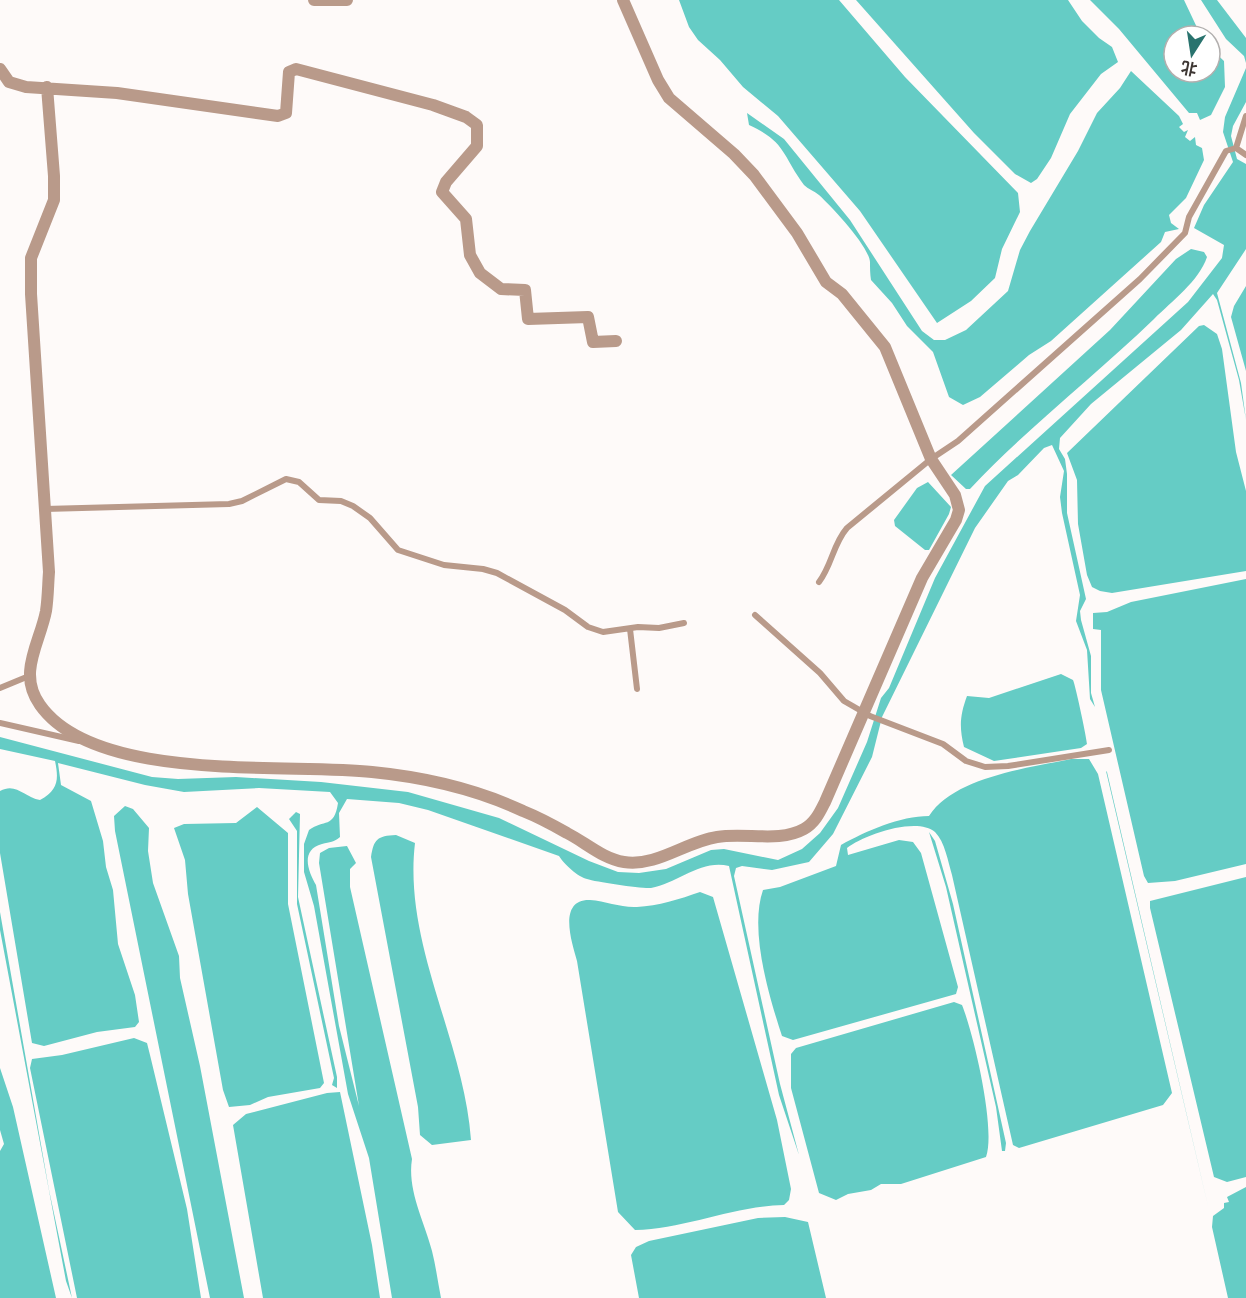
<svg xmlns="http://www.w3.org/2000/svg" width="1246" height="1298" font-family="'IBM Plex Serif','Noto Sans SC',serif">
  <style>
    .water { fill: #65ccc5 }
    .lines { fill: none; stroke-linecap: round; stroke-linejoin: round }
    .service { stroke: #b99a8a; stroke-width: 6 }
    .minor { stroke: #b99a8a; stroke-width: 12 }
  </style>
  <rect width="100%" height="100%" fill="#fefaf9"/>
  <path class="water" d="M 679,0 L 839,0 L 905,77 L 1018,193 L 1020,212 L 1002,249 L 995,278 L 971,301 L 937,323 L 860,211 L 778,116 L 743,87 L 720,60 L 698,40 L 689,27 Z
    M 856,0 L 1068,0 L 1082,21 L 1099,38 L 1112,47 L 1118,62 L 1101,74 L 1070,114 L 1051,158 L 1037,179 L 1031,183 L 1015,174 L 974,133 Z
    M 1090,0 L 1184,0 L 1201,36 L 1174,36 L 1174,72 L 1210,72 L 1210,48 L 1224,61 L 1225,87 L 1211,115 L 1200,120 L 1197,113 L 1189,113 L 1119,29 Z
    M 1201,0 L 1217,0 L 1246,38 L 1246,63 L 1244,56 L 1226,39 Z
    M 1246,68 L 1246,102 L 1233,126 L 1231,136 L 1237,159 L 1246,164 L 1246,249 L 1217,293 L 1241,383 L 1246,420 L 1239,380 L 1217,300 L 1213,294 L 1181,330 L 1091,404 L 1060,438 L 1059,449 L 1065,459 L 1067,474 L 1067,513 L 1086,599 L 1080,611 L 1081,620 L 1091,656 L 1091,693 L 1095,707 L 1090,699 L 1087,650 L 1076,621 L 1080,595 L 1062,513 L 1060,497 L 1064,471 L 1052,445 L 1044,448 L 1018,475 L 1008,481 L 975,528 L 882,717 L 872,757 L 833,834 L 809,862 L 772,870 L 742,866 L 736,868 L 734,876 L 780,1084 L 799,1155 L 779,1095 L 729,866 C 701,859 678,883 651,888 C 643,889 596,882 587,879 C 578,877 564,864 559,856 L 428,810 L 399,803 L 347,799 L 339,813 L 340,837 C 334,842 330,842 322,844 C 300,850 308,871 316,885 L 339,1026 L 359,1106 L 319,863 L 320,853 L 329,848 L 347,846 L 356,863 L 350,869 L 350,887 L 412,1159 C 407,1190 424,1221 432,1251 C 436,1267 438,1283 441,1298 L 392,1298 L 369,1158 L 348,1094 L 314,906 L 304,872 L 304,844 L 309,830 C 324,819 334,829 338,803 L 330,792 L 259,788 L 184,792 L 145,785 L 58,763 L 61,785 L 91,801 L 103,841 L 106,867 L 113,890 L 118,944 L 135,995 L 139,1022 L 135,1027 L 97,1032 L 44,1046 L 32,1043 L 0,853 L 0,791 C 16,782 24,797 40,800 C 58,790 59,780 55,761 L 0,749 L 0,737 L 152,777 L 178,779 L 236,777 L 321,782 L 408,792 L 499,818 L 589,861 L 618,872 L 639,873 L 666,869 L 711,850 L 724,849 L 778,860 L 802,849 L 820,833 L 838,808 L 867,742 L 881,698 L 889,688 L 935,578 L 985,486 L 1188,302 L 1222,258 L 1224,245 L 1194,228 L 1204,205 L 1233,162 L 1223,132 L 1225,117 Z
    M 1131,71 L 1179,116 L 1183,124 L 1179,127 L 1184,132 L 1188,130 L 1185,137 L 1190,141 L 1195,137 L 1196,145 L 1202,148 L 1204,160 L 1186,198 L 1169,215 L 1171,223 L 1179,229 L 1165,232 L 1161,242 L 1051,341 L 1029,355 L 980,397 L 963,405 L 949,397 L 933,352 L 907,326 L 892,303 L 871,280 C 870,274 870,268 870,262 C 869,246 831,206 819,195 C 814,191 808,189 804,185 C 782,155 786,142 749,125 L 747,113 L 784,139 L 850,220 L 922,331 L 934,340 L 945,340 L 966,330 L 1008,291 L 1020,250 L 1030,231 L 1078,151 L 1097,113 L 1120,88 Z
    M 1191,249 L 1204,252 L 1207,257 C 1199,281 1172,301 1154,319 C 1094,377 1027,428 970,489 L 966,489 L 951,475 L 1110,330 L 1176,259 Z
    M 1246,286 L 1246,371 L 1231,317 L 1234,306 Z
    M 1204,325 L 1217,334 L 1222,349 L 1236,452 L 1246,491 L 1246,571 L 1112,593 L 1100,591 L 1092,587 L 1087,575 L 1078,524 L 1077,480 L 1067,453 L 1199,326 Z
    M 928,482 L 951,507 L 949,514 L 929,550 L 925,550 L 895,526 L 894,520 L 917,488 Z
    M 1246,579 L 1246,864 L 1175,881 L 1148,883 L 1144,876 L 1101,690 L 1101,630 L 1093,629 L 1093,613 L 1107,612 L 1131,602 Z
    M 1061,674 L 1073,680 C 1076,687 1087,740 1087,744 L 1081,748 L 994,761 L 964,747 C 959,727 960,715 967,696 L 989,698 Z
    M 1071,759 L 1089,759 L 1098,774 L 1172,1093 L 1163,1105 L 1019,1148 L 1013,1145 L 952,875 C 948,862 945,842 935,832 C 917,816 863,835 847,848 L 848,855 L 899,840 L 913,842 L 921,853 L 958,987 L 956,994 L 793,1040 L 782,1036 C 769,996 749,930 763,890 L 780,887 L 836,866 L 841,845 C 866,831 900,816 929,816 C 954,777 1028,768 1071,759 Z
    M 1106,771 L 1107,772 L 1208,1206 Z
    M 125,806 L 133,809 L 149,828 L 148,851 L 153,883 L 179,956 L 180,978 L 200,1066 L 244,1298 L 210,1298 L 115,831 L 114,816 Z
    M 257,807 L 288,833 L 288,904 L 324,1083 L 320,1088 L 268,1097 L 250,1105 L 229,1107 L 223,1090 L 188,894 L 185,860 L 174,828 L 184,824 L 236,823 Z
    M 296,812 L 300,814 L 298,897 L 337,1077 L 337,1088 L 332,1085 L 334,1078 L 297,904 L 297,831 L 289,819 Z
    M 929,832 L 935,841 L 953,904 L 1006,1143 L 1005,1151 L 1002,1151 L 996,1107 L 946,887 Z
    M 396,835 L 415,843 C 403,945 464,1040 471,1140 L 432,1145 L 420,1135 L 418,1107 L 371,857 C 374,839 377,836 396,835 Z
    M 1246,877 L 1246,1177 L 1227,1182 L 1214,1177 L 1150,908 L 1150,901 Z
    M 700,892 L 713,897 L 777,1120 L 791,1189 L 789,1200 L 784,1205 C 733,1206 685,1229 635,1230 L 618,1212 L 577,961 C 572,943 557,899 590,900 C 606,901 621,908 637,907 C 658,906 680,899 700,892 Z
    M 0,912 L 49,1190 L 72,1298 L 66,1281 L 0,930 Z
    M 954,1002 L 962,1005 C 974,1035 996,1129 986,1157 L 901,1184 L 881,1184 L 871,1190 L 848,1194 L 836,1200 L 819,1193 L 791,1088 L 791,1054 L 796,1048 Z
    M 134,1038 L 147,1043 L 150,1055 L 187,1209 L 201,1298 L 77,1298 L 30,1068 L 32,1059 L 62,1055 Z
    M 0,1068 L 13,1107 L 56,1298 L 0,1298 L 0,1151 L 4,1144 L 0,1130 Z
    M 340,1092 L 372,1245 L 380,1298 L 263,1298 L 233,1125 L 246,1114 L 327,1093 Z
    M 1246,1187 L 1246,1298 L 1228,1298 L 1212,1227 L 1213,1216 L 1224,1208 L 1224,1203 L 1229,1202 L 1227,1197 Z
    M 785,1217 L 808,1222 L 826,1298 L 639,1298 L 631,1255 L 636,1247 L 649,1241 L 758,1218 Z"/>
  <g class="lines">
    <path class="service" d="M 1246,116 L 1236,148 L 1246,155
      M 45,509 L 229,504 L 242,501 L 286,479 L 299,482 L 319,500 L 341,501 L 353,506 L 370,518 L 398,550 L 444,565 L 483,569 L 497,573 L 565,610 L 588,627 L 603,632 L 638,627 L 659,628 L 684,623
      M 819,582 C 832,565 833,544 847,528 L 931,459 L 958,441 L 1140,279 L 1185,233 L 1189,217 L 1226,151 L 1236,148
      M 755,615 L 820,673 L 844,701 L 870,716 L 943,744 L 966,761 L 985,767 L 1008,766 L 1109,750
      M 630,629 L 637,689
      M 0,688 L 29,676
      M 0,723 L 79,741"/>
    <path class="minor" d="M 314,0 L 347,0
      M 0,69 L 9,82 L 26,87 L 117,93 L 278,116 L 286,113 L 289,72 L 296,69 L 433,105 L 466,117 L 477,125 L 477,146 L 446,182 L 442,192 L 466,219 L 470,255 L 480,273 L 501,289 L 525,290 L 528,319 L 588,317 L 593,342 L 616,341
      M 47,87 L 54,176 L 54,200 L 31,258 L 31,294 L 49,572 C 48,585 48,598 46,611 C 40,643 17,673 40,705 C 95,783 284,763 372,772 C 423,777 476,789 523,811 C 538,817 553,825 567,833 C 585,842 603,859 624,862 C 657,867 685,842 717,837 C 745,832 779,843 804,829 C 815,823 820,812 825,802 L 922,578 L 956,520 L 959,510 L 955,495 L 931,459 L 885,347 L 842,294 L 826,282 L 797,233 L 754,175 L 734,154 L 669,98 L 658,80 L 623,0"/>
  </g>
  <g transform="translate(1192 54) rotate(192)"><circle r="28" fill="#ffffff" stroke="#b2afae" stroke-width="1.5"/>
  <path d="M0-4.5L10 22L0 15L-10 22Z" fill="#29736e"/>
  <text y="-9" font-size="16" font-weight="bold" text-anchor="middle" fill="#3e3734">北</text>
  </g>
</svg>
